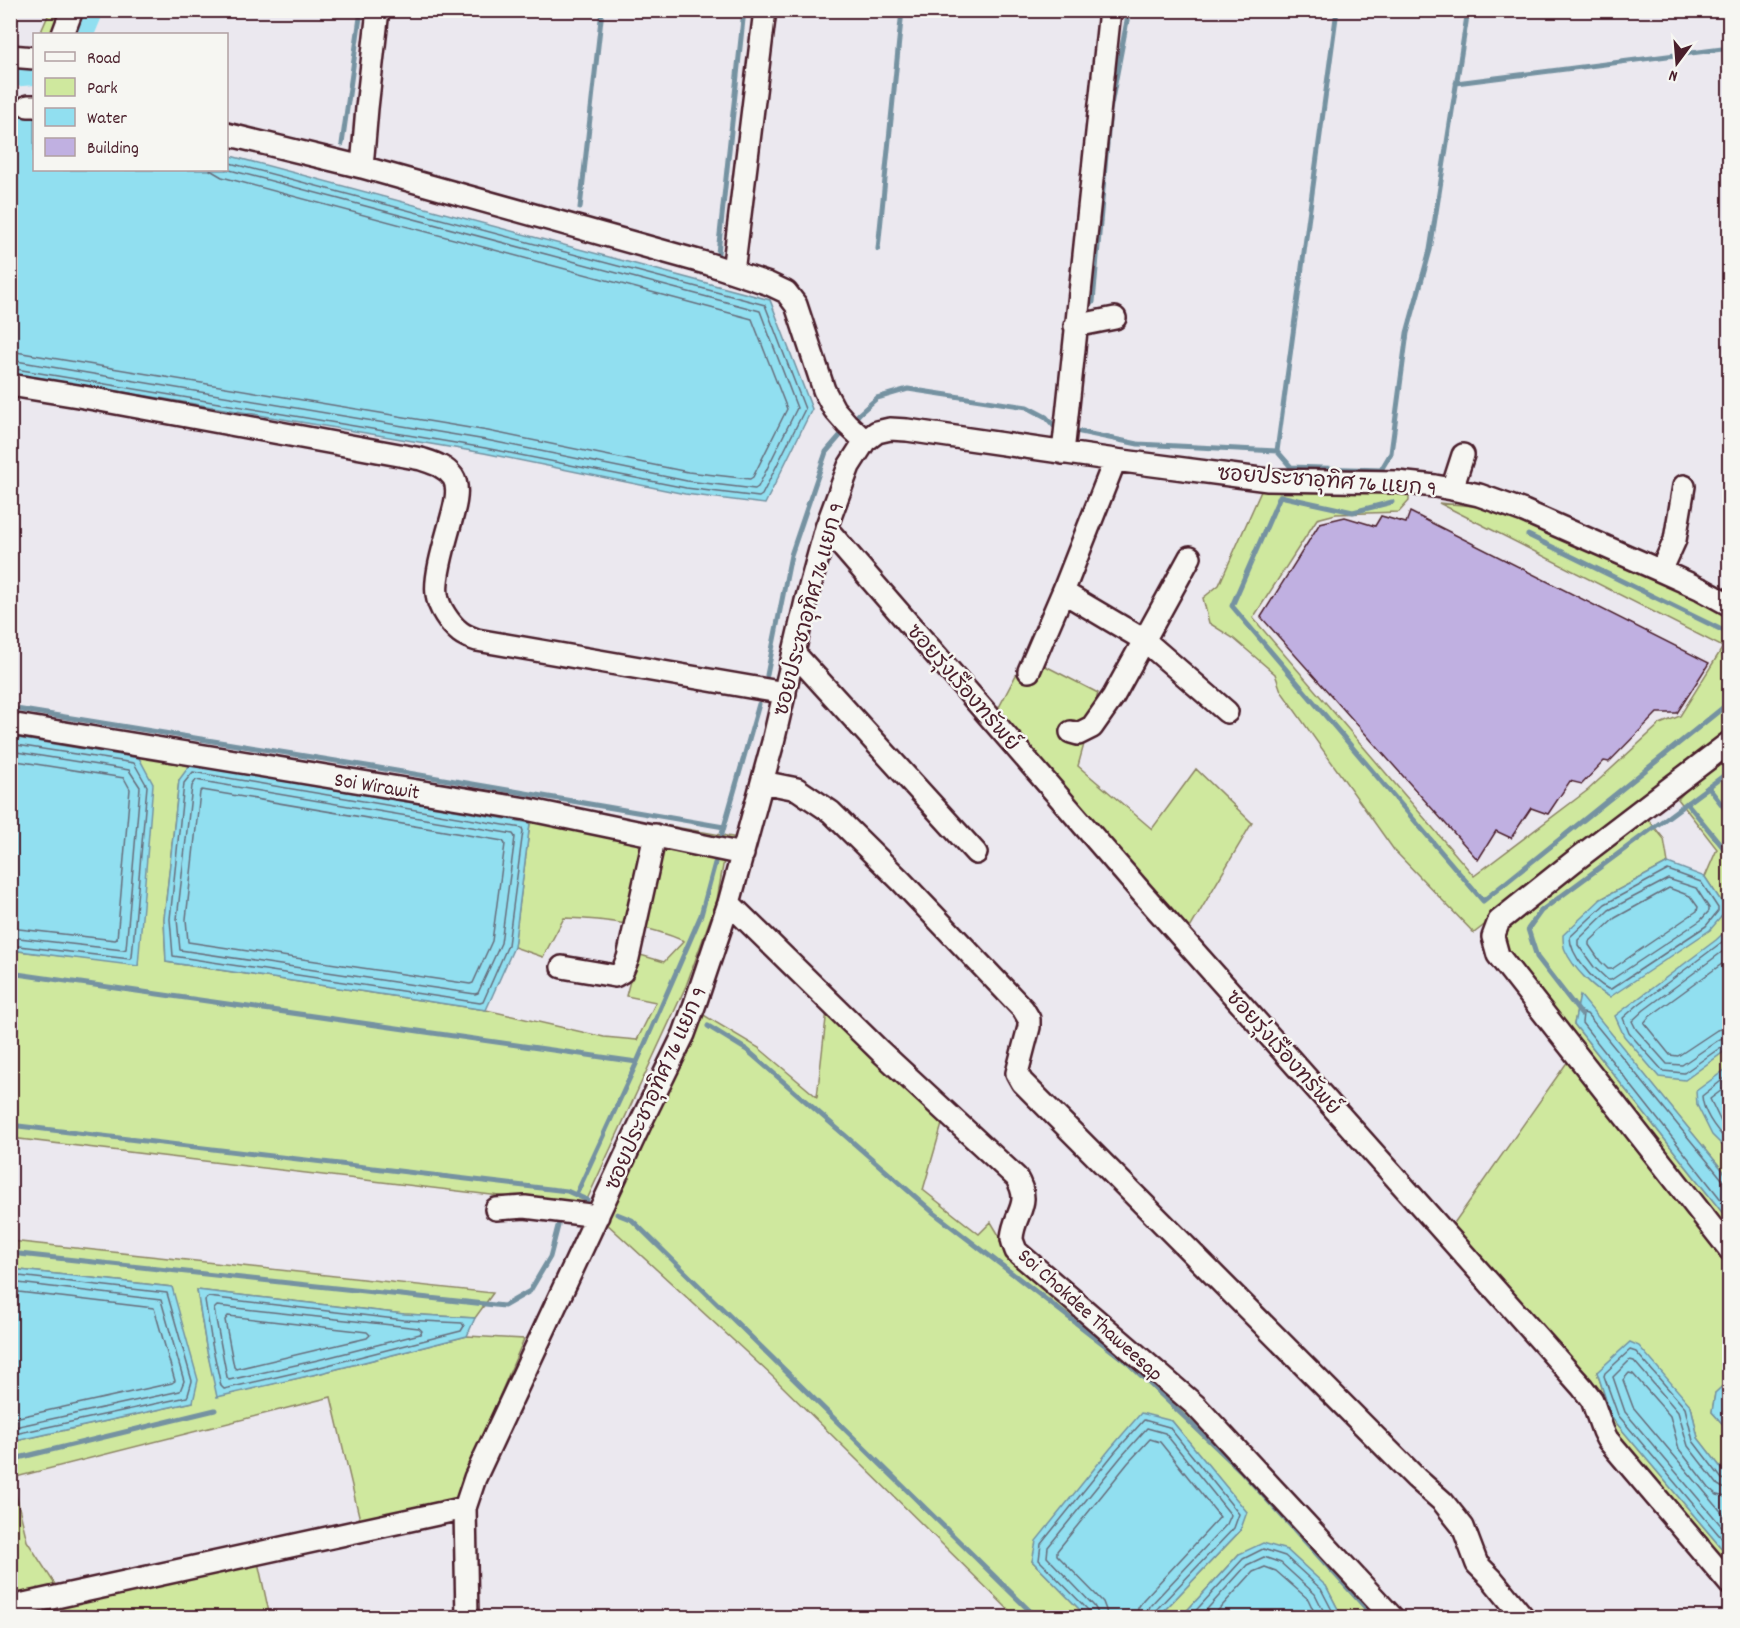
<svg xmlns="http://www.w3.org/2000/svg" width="1740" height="1628" font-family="Dekko,'Playpen Sans Thai',sans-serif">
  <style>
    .green { fill: #cfe89e; stroke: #8c8464; stroke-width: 1.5; fill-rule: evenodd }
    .water { fill: #91dff0; stroke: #7592a1; stroke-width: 1.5 }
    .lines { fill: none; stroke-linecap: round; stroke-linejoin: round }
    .shore { stroke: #666c7a; stroke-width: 1.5 }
    .stream { stroke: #7592a1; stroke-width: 5 }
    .canal { stroke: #91dff0; stroke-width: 20 }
    .building { fill: #c0b0e1; stroke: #4a1f2b; stroke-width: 1.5 }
    .minor-casing { stroke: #4a1f2b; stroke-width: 26 }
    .minor { stroke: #f6f6f2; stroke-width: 21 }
    .labels { text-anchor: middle; stroke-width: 5; stroke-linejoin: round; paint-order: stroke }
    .street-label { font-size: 21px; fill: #4a1f2b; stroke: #f6f6f2 }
  </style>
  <rect width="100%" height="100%" fill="#ebe8ef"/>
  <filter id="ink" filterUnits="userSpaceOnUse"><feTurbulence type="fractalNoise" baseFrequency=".0167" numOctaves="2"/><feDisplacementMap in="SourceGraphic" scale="12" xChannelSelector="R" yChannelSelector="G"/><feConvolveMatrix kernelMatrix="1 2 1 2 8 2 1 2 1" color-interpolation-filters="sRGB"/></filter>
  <g filter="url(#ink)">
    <path class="green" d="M 50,11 L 99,11 L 87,34 L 40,34 Z
      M 1262,489 L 1409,491 L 1409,501 L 1399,512 L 1336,514 L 1317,519 L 1253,618 L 1474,876 L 1588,790 L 1660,724 L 1680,716 L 1723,647 L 1439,503 L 1474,506 L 1561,534 L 1693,592 L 1729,615 L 1729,734 L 1474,933 L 1394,850 L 1281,691 L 1275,674 L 1233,638 L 1209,623 L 1203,598 L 1219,585 Z
      M 1026,656 L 1098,693 L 1078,766 L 1152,829 L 1196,769 L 1252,823 L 1189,930 L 996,713 Z
      M 11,718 L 221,749 L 733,837 L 724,860 L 717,900 L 686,986 L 584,1206 L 11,1138 L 10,950 L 138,965 L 139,758 L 11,737 ZM 179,780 L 530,823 L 514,947 L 543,957 L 564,918 C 604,919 647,925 684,941 L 664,962 L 637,954 L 626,996 L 656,1002 L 637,1040 L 604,1037 L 486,1010 L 166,962 L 164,919 Z
      M 1729,751 L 1729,790 L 1725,793 L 1730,798 L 1729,1178 L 1580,996 L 1574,1024 L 1729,1221 L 1729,1243 L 1503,953 L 1499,939 L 1505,923 L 1644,814 L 1664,839 L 1668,863 L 1601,899 L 1727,910 L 1705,877 L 1717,849 L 1678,799 L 1705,770 Z
      M 827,1010 L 943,1121 L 923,1190 L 979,1234 L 991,1222 L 1003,1242 L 1035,1276 L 1239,1460 L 1389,1617 L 1342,1617 L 1326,1586 L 1239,1554 L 1181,1617 L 1158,1617 L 1240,1531 L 1246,1512 L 1172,1421 L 1032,1561 L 1087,1617 L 1016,1617 L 772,1376 L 605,1222 L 697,1011 L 759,1048 L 817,1097 Z
      M 1568,1061 L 1624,1128 L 1729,1263 L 1729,1380 L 1715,1393 L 1712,1412 L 1729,1431 L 1729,1478 L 1698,1438 L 1691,1406 L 1597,1372 L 1612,1418 L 1729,1557 L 1729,1580 L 1452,1226 Z
      M 11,1241 L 493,1293 L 475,1318 L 404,1314 L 197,1290 L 206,1346 L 218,1396 L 321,1373 L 467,1336 L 524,1339 L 454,1502 L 360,1520 L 331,1397 L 12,1478 L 27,1541 L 58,1589 L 11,1599 L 11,1442 L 193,1402 L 172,1287 L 11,1269 Z
      M 258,1562 L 270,1617 L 31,1618 L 31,1615 Z"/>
    <path class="water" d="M 10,109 L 34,112 L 34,170 L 226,170 L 227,155 L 770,300 L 812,409 L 765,504 L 685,494 L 484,453 L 11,373 Z
      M 11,737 L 139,758 L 153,784 L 138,966 L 11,950 Z
      M 190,765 L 530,823 L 514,947 L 486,1010 L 166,962 L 164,919 L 179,780 Z
      M 1668,863 L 1705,877 L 1727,910 L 1710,930 L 1610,997 C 1593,988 1573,968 1565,950 C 1563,946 1563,940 1563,935 L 1601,899 Z
      M 1729,928 L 1729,1048 L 1685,1080 L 1659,1077 L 1624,1036 L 1615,1016 L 1716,940 Z
      M 1580,995 L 1729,1178 L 1729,1221 L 1574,1024 Z
      M 1729,1067 L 1729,1152 L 1712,1135 L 1697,1105 L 1696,1091 Z
      M 11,1269 L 172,1287 L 198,1380 L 193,1402 L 11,1442 Z
      M 197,1290 L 404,1314 L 475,1318 L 467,1336 L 321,1373 L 217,1397 L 206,1346 Z
      M 1630,1342 L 1639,1346 L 1691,1406 L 1698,1438 L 1729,1478 L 1729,1557 L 1612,1418 L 1597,1372 Z
      M 1729,1380 L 1729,1431 L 1712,1412 L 1715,1393 Z
      M 1141,1413 L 1172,1421 L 1247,1512 L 1240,1531 L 1158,1617 L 1087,1617 L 1032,1561 L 1036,1541 L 1110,1449 Z
      M 1263,1543 L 1287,1550 L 1326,1586 L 1342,1617 L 1181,1617 L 1239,1554 Z"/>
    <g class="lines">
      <path class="shore" d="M 10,351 L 488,431 L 688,472 L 750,479 L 753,477 L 787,409 L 752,319 L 222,177 L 210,170
        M 10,360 L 486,440 L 687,481 L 755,489 L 758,487 L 797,408 L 760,311 L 226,169
        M 10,368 L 485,448 L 686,488 L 759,497 L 762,495 L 805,409 L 765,305 L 226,162
        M 10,744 L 134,763 L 147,786 L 132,957 L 130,959 L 10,945
        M 10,751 L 129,770 L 140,787 L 126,949 L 123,950 L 10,937
        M 10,760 L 124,778 L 130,789 L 117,939 L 115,940 L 10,928
        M 193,772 L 522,828 L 523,831 L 508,945 L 483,1002 L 480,1003 L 173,956 L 170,919 L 184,783 Z
        M 196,780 L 513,834 L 515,837 L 501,943 L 478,993 L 475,994 L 180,950 L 177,919 L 192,786 Z
        M 202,790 L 503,841 L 505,844 L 492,941 L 473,983 L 470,984 L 188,942 L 186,919 L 200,792 Z
        M 1668,870 L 1701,882 L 1718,908 L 1718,911 L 1706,926 L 1611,989 L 1608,989 C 1593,981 1570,955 1570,937 L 1605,904 Z
        M 1668,879 L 1696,888 L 1709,908 L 1709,911 L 1701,920 L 1611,980 L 1608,980 L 1594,967 L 1578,945 L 1578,940 L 1609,910 Z
        M 1669,888 L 1690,896 L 1698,907 L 1697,911 L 1612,969 L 1608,969 L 1600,961 L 1589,945 L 1589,942 L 1615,918 Z
        M 1730,936 L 1639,1004 L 1623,1018 L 1629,1033 L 1663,1071 L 1684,1073 L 1724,1045 L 1730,1044
        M 1730,946 L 1644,1010 L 1632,1021 L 1636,1029 L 1667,1064 L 1682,1065 L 1720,1039 L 1730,1036
        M 1730,958 L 1649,1017 L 1644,1023 L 1670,1055 L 1678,1056 L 1717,1030 L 1730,1027
        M 1730,1074 L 1702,1096 C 1703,1114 1717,1131 1730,1144
        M 1730,1084 L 1710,1099 L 1723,1126 L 1730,1133
        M 1730,1181 L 1722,1179 L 1587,1014 L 1583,1013 L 1582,1023 L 1730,1211
        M 10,1275 L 167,1293 L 192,1381 L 188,1395 L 187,1397 L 10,1435
        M 10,1282 L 161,1300 L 184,1381 L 180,1391 L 10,1428
        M 10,1291 L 154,1308 L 175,1381 L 172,1383 L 10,1419
        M 208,1297 L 404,1320 L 462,1323 L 464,1326 L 461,1331 L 320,1367 L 224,1389 L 221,1386 L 212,1344 L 205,1300 Z
        M 217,1306 L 419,1328 L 422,1331 L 420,1334 L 318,1360 L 229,1380 L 227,1377 L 214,1309 Z
        M 228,1316 L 367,1332 L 370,1335 L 367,1338 L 236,1369 L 234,1367 L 225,1320 Z
        M 1730,1481 L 1722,1479 L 1693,1441 L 1685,1408 L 1636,1352 L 1630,1350 L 1605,1373 L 1604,1376 L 1618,1415 L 1730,1548
        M 1730,1489 L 1723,1488 L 1718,1485 L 1688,1446 L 1678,1412 L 1634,1361 L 1630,1360 L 1613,1377 L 1625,1412 L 1730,1536
        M 1730,1498 L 1717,1495 L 1709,1488 L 1679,1449 L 1670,1416 L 1633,1374 L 1629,1373 L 1623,1380 L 1633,1407 L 1730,1522
        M 1090,1618 L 1089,1611 L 1039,1560 L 1041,1544 L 1115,1452 L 1144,1420 L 1169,1427 L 1239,1514 L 1234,1528 L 1155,1611 L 1154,1618
        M 1098,1618 L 1097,1611 L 1094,1606 L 1047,1557 L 1048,1547 L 1121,1457 L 1147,1428 L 1165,1433 L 1231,1515 L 1227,1524 L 1150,1606 L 1146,1618
        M 1107,1618 L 1106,1610 L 1103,1602 L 1057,1555 L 1057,1551 L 1128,1463 L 1150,1439 L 1160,1442 L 1220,1517 L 1143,1600 L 1138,1608 L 1137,1618
        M 1189,1618 L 1243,1559 L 1263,1549 L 1285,1556 L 1321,1589 L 1336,1618
        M 1199,1618 L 1247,1565 L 1264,1557 L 1281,1563 L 1315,1594 L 1327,1618
        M 1211,1618 L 1253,1572 L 1265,1567 L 1276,1571 L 1308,1599 L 1317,1618"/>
      <path class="stream" d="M 1456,83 L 1730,48
        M 342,144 L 361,10
        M 580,208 L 602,10
        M 878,249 L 902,10
        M 718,253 L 744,10
        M 1093,302 L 1110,110 L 1129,10
        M 851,423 L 859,414 L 877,398 L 908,389 L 1027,407 L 1046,417 L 1054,426 L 1062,428
        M 1071,430 L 1138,444 L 1277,451 L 1291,467 L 1381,470 L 1391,453 L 1407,333 L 1430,250 L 1468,10
        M 1277,451 L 1337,10
        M 1392,502 L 1353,512 L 1280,496 L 1232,606 L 1483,901 L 1730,702
        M 1528,535 L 1730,634
        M 767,675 L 791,555 L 826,452 L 845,430
        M 10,708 L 373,767 L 724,827
        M 1708,787 L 1730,815
        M 1687,803 L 1730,856
        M 722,834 L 759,704
        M 10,973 L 637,1062
        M 1581,1014 L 1537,957 L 1528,929 L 1541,911 L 1730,771
        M 708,1026 L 747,1050 L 934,1213 L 1128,1363 L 1242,1472 L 1375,1618
        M 10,1125 L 567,1191 L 587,1200
        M 576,1195 L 637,1062 L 701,915 L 715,863
        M 617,1214 L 632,1220 L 1037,1618
        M 10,1253 L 504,1306 L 530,1291 L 550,1257 L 558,1226
        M 10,1460 L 215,1410"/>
      <path class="canal" d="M 84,34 L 94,10
        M 10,77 L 34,75"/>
    </g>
    <path class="building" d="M 1410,512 L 1709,663 L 1677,713 L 1657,713 L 1609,762 L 1604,761 L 1582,784 L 1570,781 L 1548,814 L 1531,808 L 1511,838 L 1496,831 L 1478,860 L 1261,617 L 1320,523 L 1345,517 L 1375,526 L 1381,516 L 1406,523 Z"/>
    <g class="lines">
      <g class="minor-casing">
        <path id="minor" d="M 63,34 L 72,10
          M 10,56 L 34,58
          M 28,106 L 34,106
          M 226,134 L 362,167 L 709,264 L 769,284 L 786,292 L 796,305 L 824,390 L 834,409 L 847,424 L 865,441
          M 362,167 L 367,108 L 378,10
          M 733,272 L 765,10
          M 1075,326 L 1115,318
          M 10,385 L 78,396 L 421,459 C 433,463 445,466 453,477 C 459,486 456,502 453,513 C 448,533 434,575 437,594 C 438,607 450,624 460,632 C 465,636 471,638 477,640 L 785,693
          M 1063,453 L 1110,10
          M 1452,489 L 1463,455
          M 826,528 L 1143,894 L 1582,1387 L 1592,1400 L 1603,1431 L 1607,1439 L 1730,1584
          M 1661,571 L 1675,540 L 1684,486
          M 1063,592 L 1144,640 L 1227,712
          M 795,654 L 976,853
          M 1029,671 L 1063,592 L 1115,460
          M 10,724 L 526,809 L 743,854
          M 1071,732 L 1078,734 L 1092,727 L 1113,697 L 1190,557
          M 1730,742 L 1573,862 L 1499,921 L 1493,937 L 1498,955 L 1730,1250
          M 762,782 L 797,789 L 831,812 L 901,881 L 1023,1009 L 1029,1019 L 1029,1027 L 1017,1073 L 1022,1082 L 1416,1478 L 1443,1502 L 1463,1527 L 1477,1564 L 1492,1579 L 1524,1618
          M 729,903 L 880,1051 L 1016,1177 C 1033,1205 1014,1212 1012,1238 C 1012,1242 1015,1247 1016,1251 L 1195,1405 L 1393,1618
          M 562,967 L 615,976 L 622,972 L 628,958 L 655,835
          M 496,1209 L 525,1207 L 598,1216
          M 10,1607 L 465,1508
          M 467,1618 L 465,1508 L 475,1478 L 643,1118 L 684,1034 L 696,1001 L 729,903 L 773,742 L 806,601 L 826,528 L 849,466 L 865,441 L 877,432 L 890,429 L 907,430 L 1115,460 L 1268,480 L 1397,482 L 1435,486 L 1452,489 L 1479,495 L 1524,511 L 1661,571 L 1701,589 L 1730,605"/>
      </g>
      <use href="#minor" class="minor"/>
    </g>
  </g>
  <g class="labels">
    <g class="street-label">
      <text transform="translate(1327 480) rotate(4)" y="7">ซอยประชาอุทิศ 76 แยก 9</text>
      <text transform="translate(808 609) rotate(-75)" y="7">ซอยประชาอุทิศ 76 แยก 9</text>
      <text transform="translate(964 687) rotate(49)" y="7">ซอยรุ่งเรืองทรัพย์</text>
      <text transform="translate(377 785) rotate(9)" y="7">Soi Wirawit</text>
      <text transform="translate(1284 1052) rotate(48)" y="7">ซอยรุ่งเรืองทรัพย์</text>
      <text transform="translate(655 1088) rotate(-66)" y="7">ซอยประชาอุทิศ 76 แยก 9</text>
      <text transform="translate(1091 1314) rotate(42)" y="7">Soi Chokdee Thaweesap</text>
    </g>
  </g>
  <rect width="1740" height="1628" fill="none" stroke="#f6f6f2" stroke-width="36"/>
  <rect x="18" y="18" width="1704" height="1592" fill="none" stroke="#4a1f2b" stroke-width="2" filter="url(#ink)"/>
  <rect x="33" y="33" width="195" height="138" fill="#f6f6f2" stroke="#b1a0a2" stroke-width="1.5"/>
  <rect x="45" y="52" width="30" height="9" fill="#f6f6f2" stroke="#b1a0a2" stroke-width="1.5"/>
  <text x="87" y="63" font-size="18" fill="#4a1f2b">Road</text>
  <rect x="45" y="78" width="30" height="18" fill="#cfe89e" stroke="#b1a0a2" stroke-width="1.5"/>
  <text x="87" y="93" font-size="18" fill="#4a1f2b">Park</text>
  <rect x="45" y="108" width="30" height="18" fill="#91dff0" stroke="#b1a0a2" stroke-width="1.5"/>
  <text x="87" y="123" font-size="18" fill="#4a1f2b">Water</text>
  <rect x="45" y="138" width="30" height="18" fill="#c0b0e1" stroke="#b1a0a2" stroke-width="1.5"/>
  <text x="87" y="153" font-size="18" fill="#4a1f2b">Building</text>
  <g transform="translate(1677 63) rotate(196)" stroke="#f6f6f2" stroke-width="4.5" paint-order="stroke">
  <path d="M0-4.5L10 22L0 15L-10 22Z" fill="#4a1f2b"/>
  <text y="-9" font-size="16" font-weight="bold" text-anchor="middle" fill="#4a1f2b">N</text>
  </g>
</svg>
